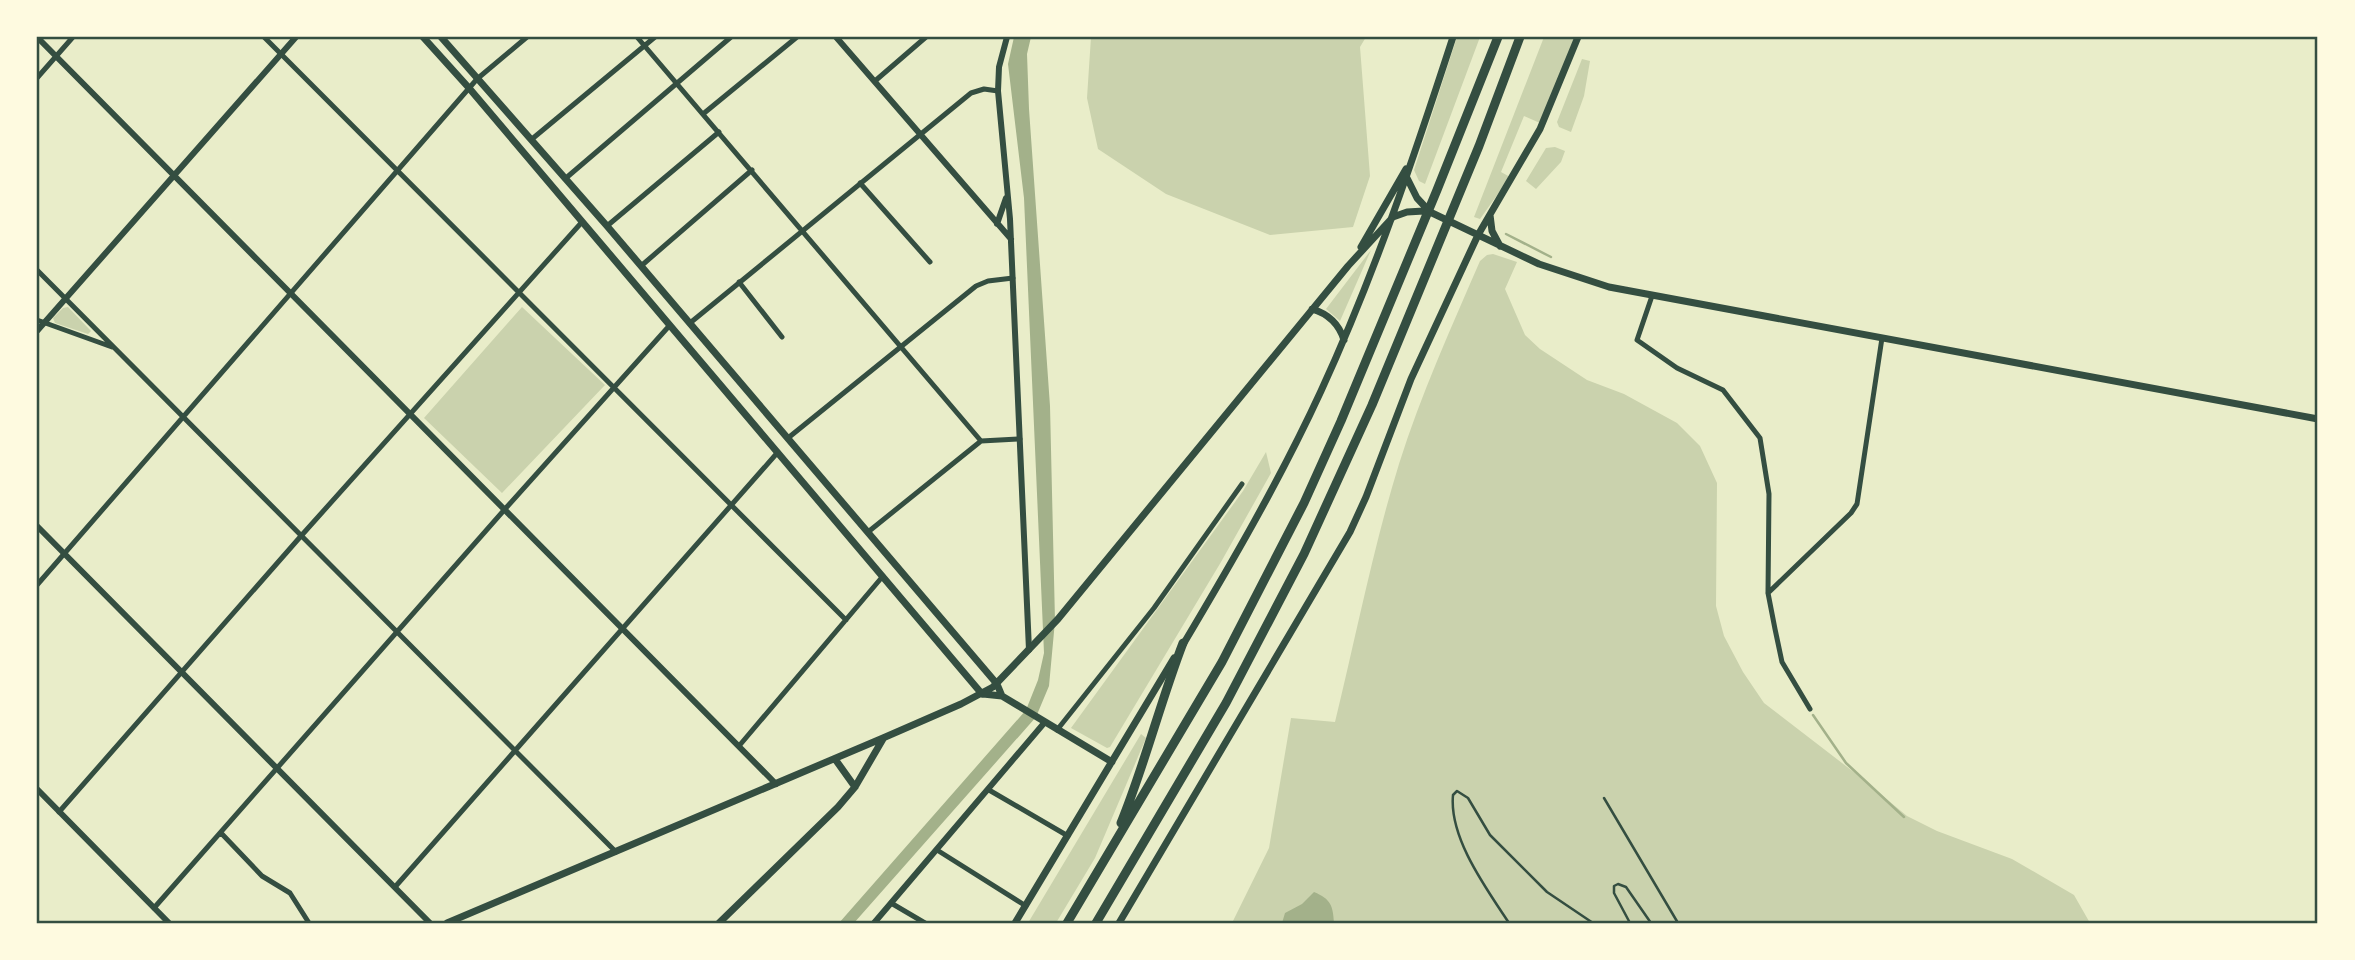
<svg xmlns="http://www.w3.org/2000/svg" width="2355" height="960" font-family="'Fira Sans Condensed',sans-serif">
  <style>
    .green { fill: #cad2ad }
    .water { fill: #a3b18a }
    .lines { fill: none; stroke-linecap: round; stroke-linejoin: round }
    .stream { stroke: #a3b18a; stroke-width: 2.5 }
    .service { stroke: #344e41; stroke-width: 2.5 }
    .minor { stroke: #344e41; stroke-width: 5 }
    .tertiary { stroke: #344e41; stroke-width: 6 }
    .secondary { stroke: #344e41; stroke-width: 7 }
    .motorway { stroke: #344e41; stroke-width: 9 }
    .neatline { fill: none; stroke: #344e41; stroke-width: 2.5 }
  </style>
  <rect width="100%" height="100%" fill="#e9edc9"/>
  <path class="green" d="M 1091,37 L 1366,37 L 1360,47 L 1370,176 L 1353,227 L 1270,235 L 1166,194 L 1098,149 L 1087,98 Z
    M 1457,37 L 1480,37 L 1425,184 L 1419,181 L 1414,170 Z
    M 1544,37 L 1575,37 L 1540,123 L 1524,116 L 1501,172 L 1510,177 L 1480,219 L 1474,217 Z
    M 1582,59 L 1590,61 L 1584,96 L 1571,132 L 1559,127 L 1557,122 Z
    M 1555,147 L 1565,151 L 1561,162 L 1536,189 L 1526,181 L 1546,148 Z
    M 1371,250 L 1340,321 L 1326,309 Z
    M 1493,254 L 1517,262 L 1505,289 L 1525,335 L 1540,349 L 1587,380 L 1624,394 L 1677,423 L 1700,446 L 1717,483 L 1716,606 L 1724,636 L 1743,672 L 1764,703 L 1855,773 L 1907,816 L 1937,831 L 2012,859 L 2074,895 L 2090,923 L 1232,923 L 1269,848 L 1291,718 L 1335,722 C 1356,636 1373,548 1399,464 C 1421,394 1451,328 1480,261 L 1487,255 Z
    M 68,307 L 91,331 L 88,334 L 55,323 L 53,318 L 63,308 Z
    M 522,307 L 605,385 L 502,493 L 424,418 Z
    M 1266,452 L 1271,473 L 1221,562 L 1110,747 L 1107,748 L 1071,728 L 1243,491 Z
    M 1141,734 L 1146,738 L 1095,858 L 1056,923 L 1028,923 Z"/>
  <path class="water" d="M 1014,37 L 1031,37 L 1027,54 L 1029,109 L 1050,406 L 1055,621 L 1049,686 L 1036,717 L 854,923 L 839,923 L 1026,710 L 1038,680 L 1044,653 L 1024,198 L 1008,64 Z
    M 1314,892 C 1331,899 1333,906 1334,923 L 1282,923 L 1285,913 L 1302,904 Z"/>
  <g class="lines">
    <path class="stream" d="M 1506,234 L 1551,257
      M 1813,715 L 1846,763 L 1904,817
      M 1252,923 L 1253,923"/>
    <path class="service" d="M 1604,798 L 1678,923
      M 1509,923 C 1486,888 1449,838 1453,795 L 1457,791 L 1468,798 L 1490,835 L 1547,892 L 1593,923
      M 1630,923 L 1614,893 L 1614,886 L 1618,884 L 1626,887 L 1651,923"/>
    <path class="minor" d="M 264,37 L 846,620
      M 637,37 L 981,441
      M 37,78 L 73,37
      M 875,81 L 926,37
      M 703,114 L 797,37
      M 532,139 L 655,37
      M 566,178 L 731,37
      M 860,183 L 930,262
      M 607,226 L 719,132
      M 641,266 L 752,170
      M 37,270 L 616,852
      M 739,282 L 782,337
      M 1652,296 L 1637,340 L 1677,368 L 1723,390 L 1760,438 L 1769,494 L 1768,593 L 1775,629 L 1782,662 L 1810,709
      M 37,320 L 112,347
      M 690,323 L 971,93 L 984,89 L 998,91
      M 788,438 L 976,286 L 988,281 L 1013,278
      M 868,532 L 981,441 L 1020,439
      M 37,585 L 477,79 L 527,37
      M 1768,593 L 1851,513 L 1857,504 L 1882,338
      M 1057,730 L 1154,608 L 1242,484
      M 739,746 L 883,576
      M 989,790 L 1068,836
      M 59,812 L 301,536 L 582,222
      M 222,834 L 262,876 L 290,893 L 309,923
      M 937,850 L 1026,906
      M 395,887 L 778,452
      M 891,903 L 925,923
      M 154,908 L 505,509 L 670,325"/>
    <path class="tertiary" d="M 37,37 L 776,784
      M 836,37 L 1011,239
      M 1007,37 L 999,67 L 998,91 L 1010,219 L 1029,650
      M 997,224 L 1006,198
      M 37,331 L 296,37
      M 37,526 L 430,923
      M 37,789 L 169,923
      M 874,923 L 1045,722"/>
    <path class="secondary" d="M 423,37 L 469,88 L 982,694
      M 441,37 L 607,226 L 997,684 L 1002,696
      M 1407,178 L 1417,198 L 1430,212
      M 1490,215 L 1492,231 L 1500,246
      M 1361,247 L 1406,169
      M 1312,309 C 1329,314 1339,324 1344,340
      M 1181,648 C 1231,564 1280,480 1321,391 C 1374,276 1414,157 1453,37
      M 983,694 L 1002,696 L 1112,762
      M 835,759 L 855,787
      M 447,923 L 883,738 L 961,704 L 993,687 L 1058,619 L 1348,266 L 1393,217 L 1407,212 L 1424,211 L 1430,212 L 1539,264 L 1609,287 L 2318,419
      M 719,923 L 838,807 L 855,787 L 883,739
      M 1015,923 L 1174,658
      M 1119,923 L 1350,532 L 1366,497 L 1411,379 L 1478,235 L 1540,129 L 1578,37"/>
    <path class="motorway" d="M 1121,823 C 1145,764 1160,703 1183,643
      M 1067,923 L 1222,662 L 1304,503 L 1341,421 L 1437,190 L 1498,37
      M 1096,923 L 1226,703 L 1304,554 L 1372,405 L 1479,146 L 1520,37"/>
  </g>
  <rect width="2355" height="960" fill="none" stroke="#fefae0" stroke-width="77"/>
  <rect x="38" y="38" width="2278" height="884" class="neatline"/>
</svg>
